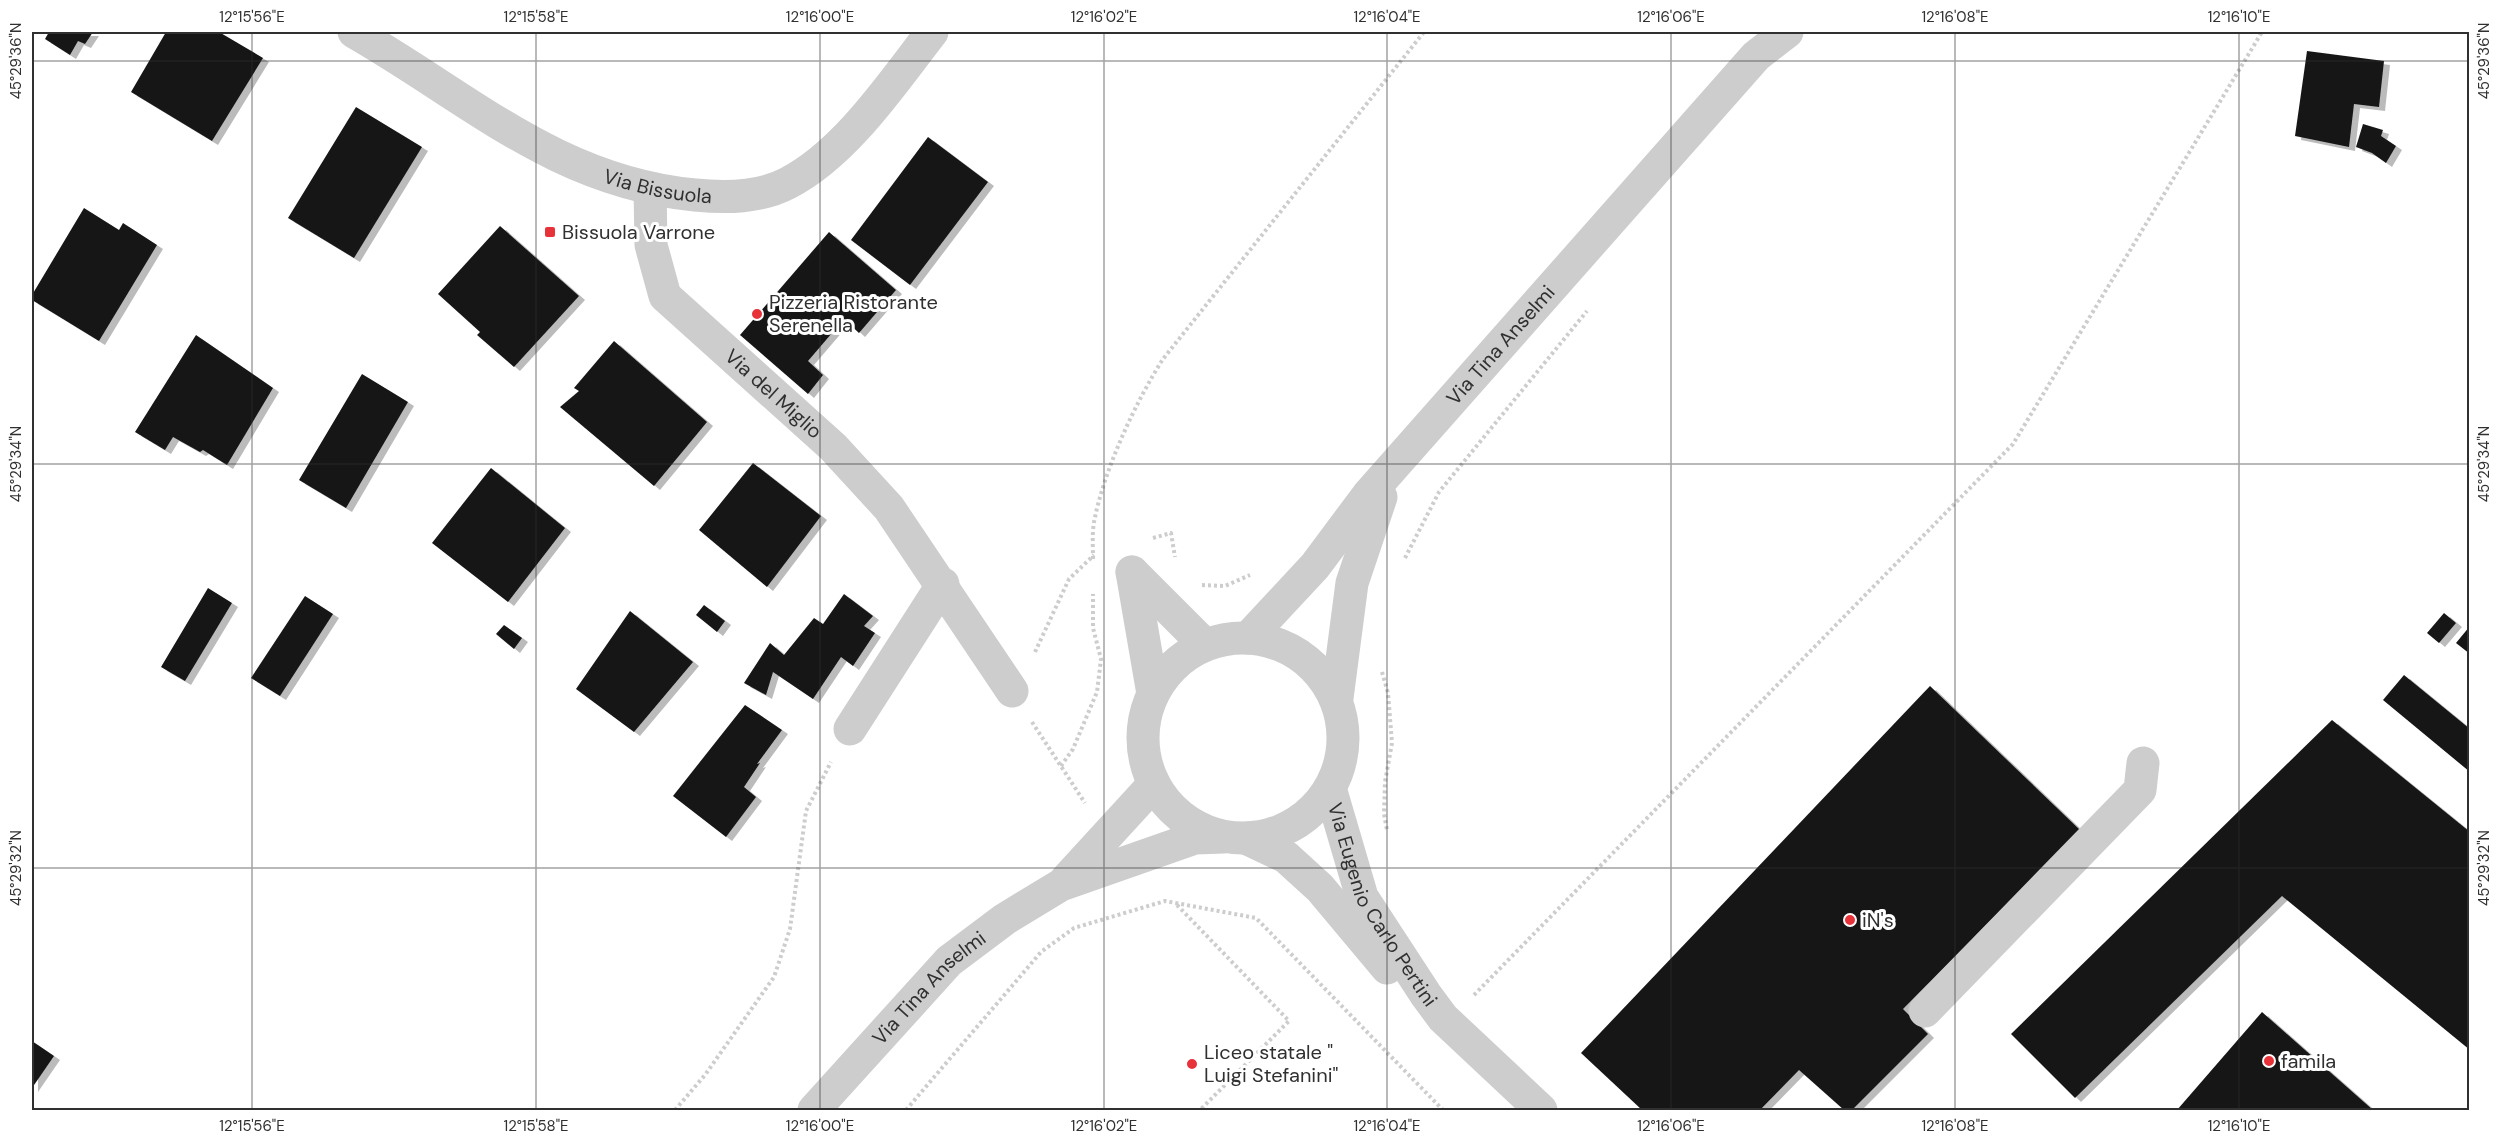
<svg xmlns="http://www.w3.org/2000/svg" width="2501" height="1142" font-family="'DM Sans',sans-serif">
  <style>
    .building { fill: #171717; filter: url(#shadow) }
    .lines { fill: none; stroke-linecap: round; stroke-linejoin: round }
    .path { stroke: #cdcdcd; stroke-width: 4; stroke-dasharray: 3 3; stroke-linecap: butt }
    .minor { stroke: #cdcdcd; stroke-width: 33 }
    .ticks { fill: none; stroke: #303030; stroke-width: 1.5; stroke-opacity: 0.45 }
    .poi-dot { fill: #e8323a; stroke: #fff; stroke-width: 2 }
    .labels { text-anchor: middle; stroke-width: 6; stroke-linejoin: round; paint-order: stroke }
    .street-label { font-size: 20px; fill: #303030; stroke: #fff }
    .poi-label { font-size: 20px; fill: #303030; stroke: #fff; text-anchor: start }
    .neatline { fill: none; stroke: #303030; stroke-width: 2 }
    .ticks-label { font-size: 15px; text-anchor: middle; fill: #303030 }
  </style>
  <defs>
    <filter id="shadow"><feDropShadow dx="6" dy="4" stdDeviation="0" flood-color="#0004"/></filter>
  </defs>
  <rect width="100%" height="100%" fill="#fff"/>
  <path class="building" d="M 49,32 L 93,32 L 85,44 L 78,41 L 70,55 L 45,39 Z
    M 166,32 L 219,32 L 263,58 L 212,141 L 131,92 Z
    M 2307,51 L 2384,61 L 2379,107 L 2354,104 L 2349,147 L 2295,136 Z
    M 356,107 L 422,147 L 354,258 L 288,218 Z
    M 2363,124 L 2383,130 L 2381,136 L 2396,146 L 2386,163 L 2372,153 L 2356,147 Z
    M 928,137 L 988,182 L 910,285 L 851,240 Z
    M 84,208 L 119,230 L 123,223 L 157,245 L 99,341 L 32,300 L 32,295 Z
    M 500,226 L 579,296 L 514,367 L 477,335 L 480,332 L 438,294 Z
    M 829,232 L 896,290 L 859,333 L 844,319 L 808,361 L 823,375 L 808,394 L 740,335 Z
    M 196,335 L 273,388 L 227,465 L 203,450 L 200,452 L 173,437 L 165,450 L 135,432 Z
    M 614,341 L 707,422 L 654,486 L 560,407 L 579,391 L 574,388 Z
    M 362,374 L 408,402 L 346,508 L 299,480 Z
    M 753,463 L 821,516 L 767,587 L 699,530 Z
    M 491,468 L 565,528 L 508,602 L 432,543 Z
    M 208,588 L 232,603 L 185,681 L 161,667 Z
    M 844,594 L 873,616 L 864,626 L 875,633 L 853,666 L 841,657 L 813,699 L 773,672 L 766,695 L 744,683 L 770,643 L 784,655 L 814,618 L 823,624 Z
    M 305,596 L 333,614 L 280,696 L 251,678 Z
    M 704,605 L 725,621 L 717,632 L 696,615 Z
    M 630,611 L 693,662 L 634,732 L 576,689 Z
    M 2444,613 L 2456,623 L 2439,643 L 2427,633 Z
    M 504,625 L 522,638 L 514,649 L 496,634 Z
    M 2470,626 L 2470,654 L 2456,643 Z
    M 2404,675 L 2470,729 L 2470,772 L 2383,700 Z
    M 1930,686 L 2080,830 L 1903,1009 L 1928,1034 L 1852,1110 L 1844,1110 L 1799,1070 L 1760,1110 L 1642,1110 L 1581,1053 Z
    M 745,705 L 782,730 L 757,764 L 760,763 L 744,787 L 756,797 L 726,837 L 673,796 Z
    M 2332,720 L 2470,832 L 2470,1050 L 2282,896 L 2075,1098 L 2011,1034 Z
    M 2262,1012 L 2373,1110 L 2177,1110 Z
    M 32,1041 L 54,1056 L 32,1088 Z"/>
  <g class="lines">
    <path class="path" d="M 1153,538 L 1171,533 L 1175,557
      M 1405,558 L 1439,492 L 1587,311
      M 1093,559 C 1093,547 1092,534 1094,522 C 1104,470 1135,403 1163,359 L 1424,32
      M 1202,585 L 1225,586 L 1250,575
      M 1035,652 L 1069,579 L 1094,555
      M 1382,672 L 1388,693 L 1392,743 L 1385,782 L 1384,814 L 1387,830
      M 1032,722 L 1085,803
      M 1061,766 L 1073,749 L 1097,692 L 1101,659 L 1093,628 L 1093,594
      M 1177,905 L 1289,1021 L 1200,1110
      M 1474,995 L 2013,444 L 2262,32
      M 675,1110 L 705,1075 L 774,977 L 790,929 L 806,811 L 831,762
      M 906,1110 L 1041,952 L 1074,928 L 1165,901 L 1256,918 L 1443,1110"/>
    <g class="minor">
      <path id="s1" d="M 354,32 C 469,98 557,182 695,195 C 726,198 760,198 788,183 C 846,153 893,82 932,32"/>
      <path id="s2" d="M 650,189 L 651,245 L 665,296 L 833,447 L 889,508 L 1012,691"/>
      <path d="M 1132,572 L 1153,694"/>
      <path d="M 1132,572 L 1205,645"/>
      <circle cx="1243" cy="738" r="100"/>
      <path id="s3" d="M 1248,638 L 1315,566 L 1368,495 L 1756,56 L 1787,32"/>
      <path d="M 1337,698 L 1352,583 L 1381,497"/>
      <path d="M 850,729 L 943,584"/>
      <path id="s4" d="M 1330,788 L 1362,897 L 1426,995 L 1443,1018 L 1541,1110"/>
      <path d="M 1248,839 L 1286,857 L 1320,888 L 1387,968"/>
      <path d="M 1066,880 L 1154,784"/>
      <path d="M 1925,1011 L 2140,790 L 2143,763"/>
      <path id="s5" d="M 814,1110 L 949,961 L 1005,919 L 1061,885 L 1195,838 L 1224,837"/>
    </g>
  </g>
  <path class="ticks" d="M 252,32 L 252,1110M 536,32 L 536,1110M 820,32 L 820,1110M 1104,32 L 1104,1110M 1387,32 L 1387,1110M 1671,32 L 1671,1110M 1955,32 L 1955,1110M 2239,32 L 2239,1110M 32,61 L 2470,61M 32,464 L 2470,464M 32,868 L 2470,868"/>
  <g class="poi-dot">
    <rect x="544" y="226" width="12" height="12" rx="3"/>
    <circle cx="757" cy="314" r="6"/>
    <circle cx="1850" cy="920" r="6"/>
    <circle cx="2269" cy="1061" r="6"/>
    <circle cx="1192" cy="1064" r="6"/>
  </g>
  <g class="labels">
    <g class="street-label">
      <text dy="7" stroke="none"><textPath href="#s1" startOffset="344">Via Bissuola</textPath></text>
      <text dy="7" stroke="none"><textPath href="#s3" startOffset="387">Via Tina Anselmi</textPath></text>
      <text dy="7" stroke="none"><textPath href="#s2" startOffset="255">Via del Miglio</textPath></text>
      <text dy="7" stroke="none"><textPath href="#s4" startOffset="129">Via Eugenio Carlo Pertini</textPath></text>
      <text dy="7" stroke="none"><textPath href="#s5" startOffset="168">Via Tina Anselmi</textPath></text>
    </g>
    <g class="poi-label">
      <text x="562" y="239">Bissuola Varrone</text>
      <text x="769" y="309">Pizzeria Ristorante<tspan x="769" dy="23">Serenella</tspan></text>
      <text x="1862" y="927">iN's</text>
      <text x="1204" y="1059">Liceo statale "<tspan x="1204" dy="23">Luigi Stefanini"</tspan></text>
      <text x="2281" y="1068">famila</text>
    </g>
  </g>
  <rect width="2501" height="1142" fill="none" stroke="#ffffff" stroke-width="66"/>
  <rect x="33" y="33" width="2435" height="1076" class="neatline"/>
  <g class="ticks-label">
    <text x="252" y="22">12°15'56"E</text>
    <text x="536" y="22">12°15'58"E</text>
    <text x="820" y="22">12°16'00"E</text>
    <text x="1104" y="22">12°16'02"E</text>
    <text x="1387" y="22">12°16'04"E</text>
    <text x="1671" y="22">12°16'06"E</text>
    <text x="1955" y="22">12°16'08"E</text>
    <text x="2239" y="22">12°16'10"E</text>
    <text transform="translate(16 61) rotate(-90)" y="5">45°29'36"N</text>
    <text transform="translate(2484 61) rotate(-90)" y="5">45°29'36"N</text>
    <text transform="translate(16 464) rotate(-90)" y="5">45°29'34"N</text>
    <text transform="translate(2484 464) rotate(-90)" y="5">45°29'34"N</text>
    <text transform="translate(16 868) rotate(-90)" y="5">45°29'32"N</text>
    <text transform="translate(2484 868) rotate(-90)" y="5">45°29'32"N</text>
    <text x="252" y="1131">12°15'56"E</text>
    <text x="536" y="1131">12°15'58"E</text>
    <text x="820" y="1131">12°16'00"E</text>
    <text x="1104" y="1131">12°16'02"E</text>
    <text x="1387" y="1131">12°16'04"E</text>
    <text x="1671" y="1131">12°16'06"E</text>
    <text x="1955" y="1131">12°16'08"E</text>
    <text x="2239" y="1131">12°16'10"E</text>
  </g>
</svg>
